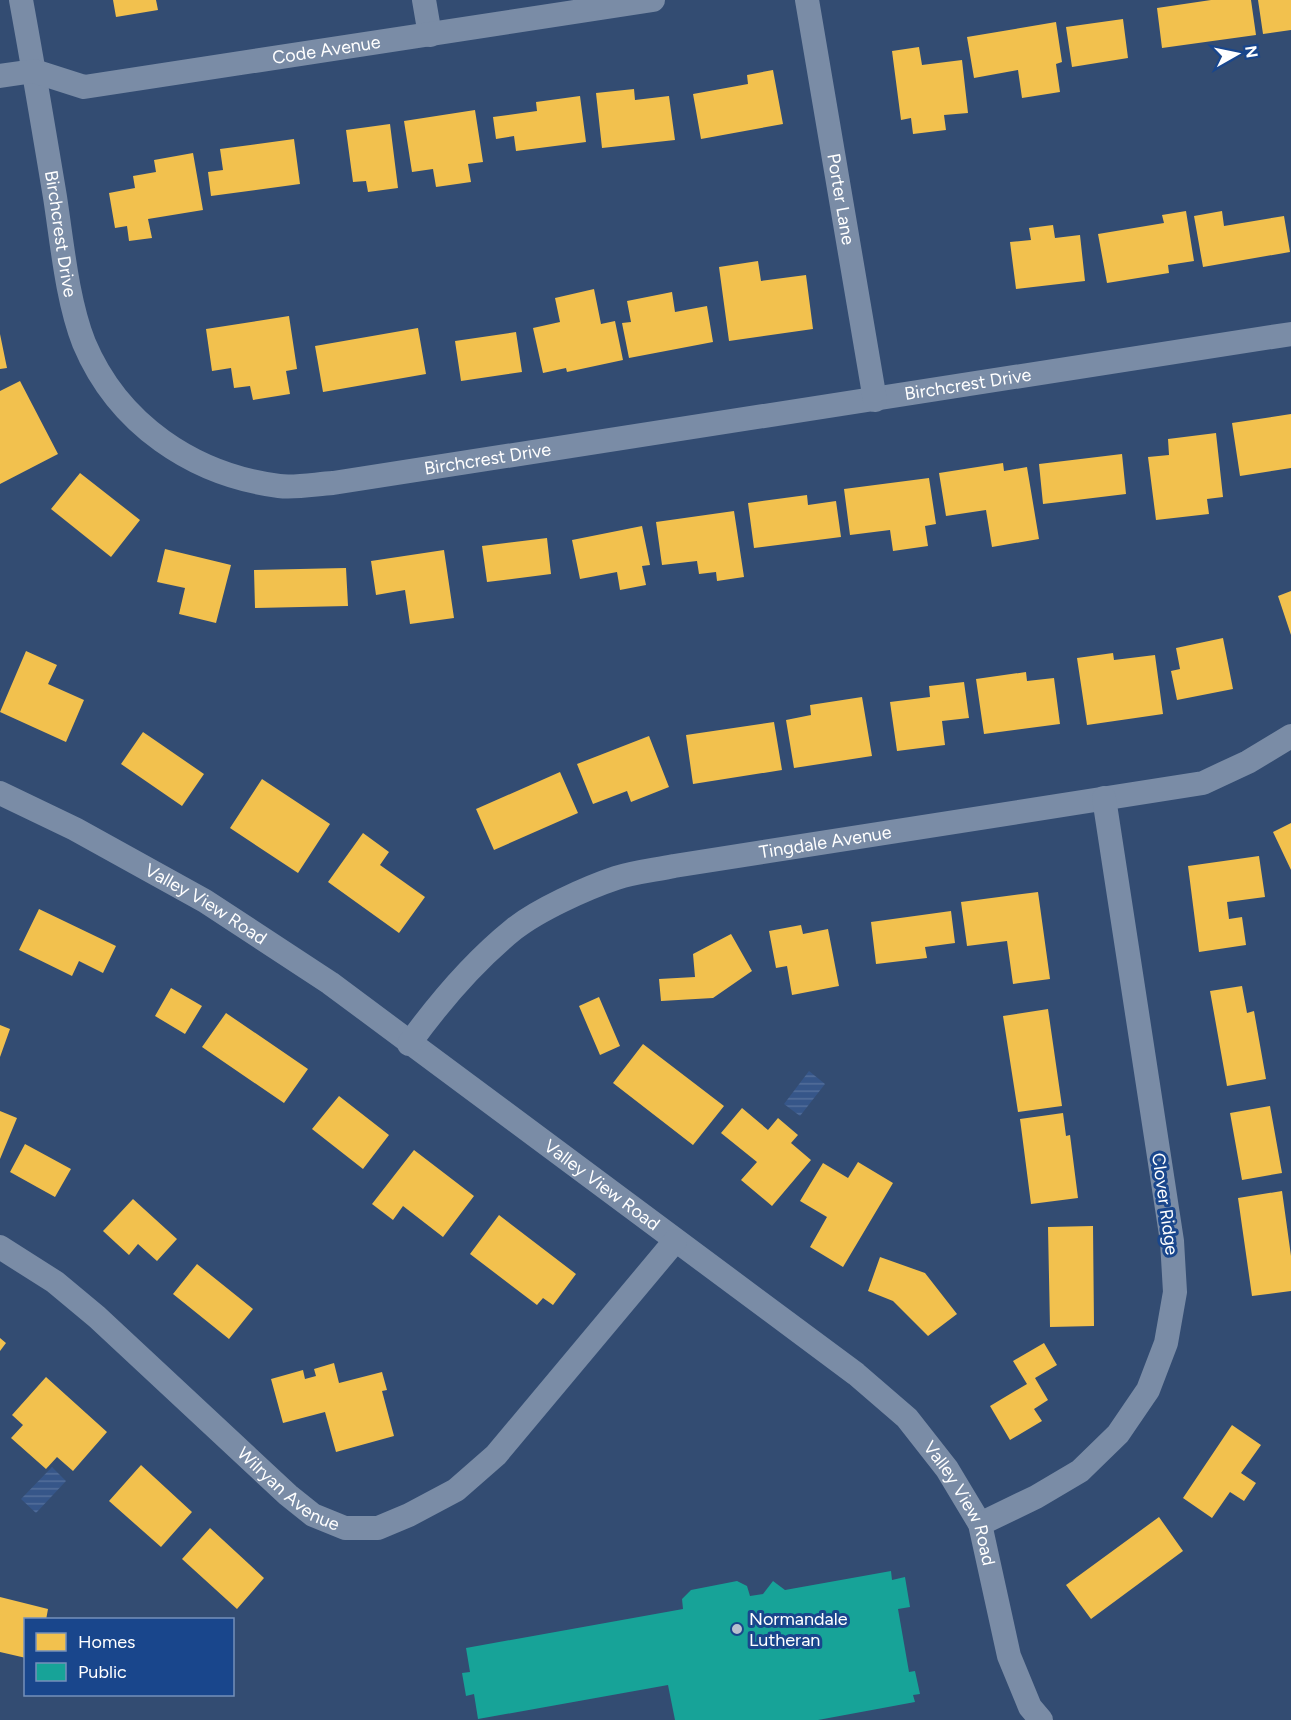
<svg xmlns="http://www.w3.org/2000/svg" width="1291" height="1720" font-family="Figtree,sans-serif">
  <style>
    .water { fill: url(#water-rules) }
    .homes { fill: #f2c14e }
    .public { fill: #17a398 }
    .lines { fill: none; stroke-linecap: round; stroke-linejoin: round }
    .minor { stroke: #7a8ca6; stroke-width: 24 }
    .poi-dot { fill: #b8c0ce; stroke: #19468c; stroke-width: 2 }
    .labels { text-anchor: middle; stroke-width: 6; stroke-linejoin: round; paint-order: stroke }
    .street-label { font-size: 18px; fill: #fff; stroke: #19468c }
    .poi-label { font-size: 18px; fill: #fff; stroke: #19468c; text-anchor: start }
  </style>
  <defs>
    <pattern id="water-rules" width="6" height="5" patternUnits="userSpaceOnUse" patternTransform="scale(1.5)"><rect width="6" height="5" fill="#365689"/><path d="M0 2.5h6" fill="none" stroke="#546f9b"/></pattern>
  </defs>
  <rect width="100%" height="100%" fill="#334c72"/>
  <path class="water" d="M 809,1071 L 825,1084 L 800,1116 L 784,1104 Z
    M 52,1467 L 66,1481 L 36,1513 L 21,1499 Z"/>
  <path class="homes" d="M 113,0 L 156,0 L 158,10 L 116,17 Z
    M 1211,0 L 1251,0 L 1256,35 L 1162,48 L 1157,8 Z
    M 1258,0 L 1291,0 L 1291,30 L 1263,34 Z
    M 1123,19 L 1128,58 L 1072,67 L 1066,27 Z
    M 1056,22 L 1062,62 L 1056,64 L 1060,92 L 1022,98 L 1018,70 L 974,78 L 967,37 Z
    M 919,47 L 922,65 L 962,60 L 968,113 L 944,115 L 946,130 L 913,134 L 911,118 L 901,120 L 892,51 Z
    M 773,70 L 783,124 L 701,139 L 693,94 L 748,84 L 747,75 Z
    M 634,89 L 635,100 L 669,96 L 675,140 L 602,148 L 596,93 Z
    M 580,96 L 586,142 L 516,151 L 514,136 L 496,139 L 493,117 L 537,111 L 536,102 Z
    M 475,110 L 483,162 L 468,164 L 471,182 L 436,187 L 433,169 L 412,172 L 404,121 Z
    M 390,124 L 398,188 L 368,192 L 366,181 L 353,182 L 346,130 Z
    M 294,139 L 300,184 L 211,196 L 208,172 L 223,170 L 220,149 Z
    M 193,153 L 203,210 L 148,219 L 152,238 L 129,241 L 127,226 L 115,228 L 109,193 L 135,188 L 133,176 L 156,172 L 154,160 Z
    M 1186,211 L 1194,261 L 1168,265 L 1169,273 L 1107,283 L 1098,234 L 1164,223 L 1162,215 Z
    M 1222,211 L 1224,226 L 1284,216 L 1290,252 L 1203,267 L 1194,216 Z
    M 1053,225 L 1055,238 L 1080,235 L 1085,281 L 1016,289 L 1010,242 L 1031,240 L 1029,228 Z
    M 758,261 L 761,281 L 806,275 L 813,329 L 729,341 L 719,267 Z
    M 594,289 L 601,324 L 615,321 L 623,360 L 567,372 L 566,368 L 543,373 L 533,328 L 560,322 L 555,298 Z
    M 672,292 L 675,312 L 707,306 L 713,342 L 629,358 L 622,323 L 631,322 L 627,301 Z
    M 289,316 L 297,369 L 286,371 L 290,394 L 253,400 L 250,386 L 234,388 L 231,368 L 212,371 L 206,329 Z
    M 418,328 L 426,374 L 323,392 L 315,346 Z
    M 516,332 L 522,372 L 461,381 L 455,341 Z
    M 0,334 L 7,368 L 0,369 Z
    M 20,381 L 58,454 L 0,484 L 0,391 Z
    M 1291,414 L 1291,468 L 1240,476 L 1232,423 Z
    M 1216,433 L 1223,497 L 1207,499 L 1209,514 L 1156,520 L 1148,457 L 1169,455 L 1168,439 Z
    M 1122,454 L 1126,494 L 1043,504 L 1039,464 Z
    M 1003,463 L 1004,471 L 1027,467 L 1039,539 L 992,547 L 986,510 L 946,516 L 939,473 Z
    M 80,473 L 140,520 L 111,557 L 51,509 Z
    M 929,478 L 936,524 L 925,526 L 928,546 L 893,551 L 890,530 L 850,535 L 844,489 Z
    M 807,495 L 808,505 L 836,501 L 841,537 L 754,548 L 748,503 Z
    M 734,511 L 744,577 L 717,581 L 716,572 L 699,574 L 697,561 L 662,565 L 656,522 Z
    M 642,526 L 650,565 L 642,566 L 646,585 L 620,590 L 617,572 L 580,579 L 572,540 Z
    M 547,538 L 551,574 L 487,582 L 482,546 Z
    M 165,549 L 231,565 L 216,623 L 179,614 L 185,588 L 157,582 Z
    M 444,550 L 454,618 L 410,624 L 405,590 L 376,595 L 371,561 Z
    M 346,568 L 348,606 L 255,608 L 254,570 Z
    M 1291,591 L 1291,635 L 1278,596 Z
    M 1223,638 L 1233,689 L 1177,700 L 1171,671 L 1180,669 L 1176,648 Z
    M 26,651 L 57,665 L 48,684 L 84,700 L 66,742 L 0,712 Z
    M 1113,653 L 1114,660 L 1155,655 L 1163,714 L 1087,725 L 1077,658 Z
    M 1026,672 L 1027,681 L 1054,678 L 1060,724 L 984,734 L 976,679 Z
    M 964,682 L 969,718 L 942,721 L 945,745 L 897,751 L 890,702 L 930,697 L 929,686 Z
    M 862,697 L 872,756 L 794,768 L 786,720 L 811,715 L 810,705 Z
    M 774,722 L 782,770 L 693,784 L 686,735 Z
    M 143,732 L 204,774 L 182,806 L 121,764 Z
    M 649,736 L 669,787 L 631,802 L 627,791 L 593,804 L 577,764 Z
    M 560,772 L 578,813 L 494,850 L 476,809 Z
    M 262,779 L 330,824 L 298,873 L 230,828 Z
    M 1291,823 L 1291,870 L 1273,832 Z
    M 363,833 L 389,852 L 380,865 L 425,897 L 399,933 L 328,882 Z
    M 1259,856 L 1265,897 L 1227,902 L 1229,919 L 1242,917 L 1246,945 L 1199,952 L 1188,866 Z
    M 1038,892 L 1050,979 L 1013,984 L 1007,941 L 967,946 L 961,902 Z
    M 39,909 L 116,946 L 103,973 L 79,961 L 72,976 L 19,950 Z
    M 951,911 L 955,943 L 925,947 L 927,958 L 876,964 L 871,922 Z
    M 801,925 L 803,934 L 828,929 L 839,986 L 792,995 L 787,966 L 776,968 L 769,931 Z
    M 731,934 L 752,971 L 713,998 L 661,1001 L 659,979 L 695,977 L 693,954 Z
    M 1242,986 L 1247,1013 L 1254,1011 L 1266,1079 L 1227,1086 L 1210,991 Z
    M 171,988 L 202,1006 L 185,1034 L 155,1016 Z
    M 599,997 L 620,1046 L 600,1055 L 579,1006 Z
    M 1048,1009 L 1062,1106 L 1018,1112 L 1003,1016 Z
    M 226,1013 L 308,1069 L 284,1103 L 202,1047 Z
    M 0,1025 L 10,1029 L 0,1057 Z
    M 643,1044 L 724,1106 L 693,1145 L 613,1083 Z
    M 339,1096 L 389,1135 L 363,1169 L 312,1129 Z
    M 1270,1106 L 1282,1173 L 1242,1180 L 1230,1113 Z
    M 742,1108 L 768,1130 L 778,1118 L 798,1135 L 791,1143 L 811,1160 L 772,1206 L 741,1180 L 757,1162 L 721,1133 Z
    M 0,1111 L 17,1118 L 0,1159 Z
    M 1063,1113 L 1066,1136 L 1070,1135 L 1078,1198 L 1031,1204 L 1020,1119 Z
    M 25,1144 L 71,1169 L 55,1197 L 10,1172 Z
    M 414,1150 L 474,1196 L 443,1237 L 403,1206 L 393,1220 L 372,1204 Z
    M 858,1162 L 893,1183 L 843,1267 L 810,1247 L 827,1217 L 800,1201 L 823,1163 L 848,1178 Z
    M 1282,1191 L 1291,1256 L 1291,1291 L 1252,1296 L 1238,1198 Z
    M 133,1199 L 177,1239 L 157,1261 L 138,1244 L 129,1255 L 103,1231 Z
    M 499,1215 L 576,1274 L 553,1305 L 543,1298 L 537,1305 L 470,1254 Z
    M 1093,1226 L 1094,1326 L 1050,1327 L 1048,1227 Z
    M 880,1257 L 925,1273 L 957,1314 L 928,1336 L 893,1301 L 868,1291 Z
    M 197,1264 L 253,1309 L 229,1339 L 173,1294 Z
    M 0,1338 L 6,1343 L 0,1351 Z
    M 1044,1343 L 1057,1365 L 1035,1378 L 1048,1400 L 1034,1409 L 1042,1421 L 1010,1440 L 990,1406 L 1027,1384 L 1013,1361 Z
    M 334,1363 L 339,1383 L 382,1372 L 387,1390 L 382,1391 L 394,1436 L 336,1452 L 325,1412 L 283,1423 L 271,1379 L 303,1370 L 305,1379 L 316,1376 L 314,1369 Z
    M 46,1377 L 107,1432 L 73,1471 L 57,1457 L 46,1469 L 11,1438 L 23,1425 L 12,1415 Z
    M 1232,1425 L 1261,1445 L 1241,1473 L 1256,1483 L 1244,1501 L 1230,1492 L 1212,1518 L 1183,1498 Z
    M 141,1465 L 192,1512 L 161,1547 L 109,1501 Z
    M 1159,1517 L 1183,1551 L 1091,1619 L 1066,1585 Z
    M 210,1528 L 264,1578 L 237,1609 L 182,1559 Z
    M 0,1597 L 48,1609 L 46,1620 L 26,1620 L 26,1658 L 0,1652 Z"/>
  <path class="public" d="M 891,1571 L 892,1580 L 905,1577 L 910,1607 L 898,1609 L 909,1672 L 915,1671 L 920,1694 L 913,1695 L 915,1702 L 818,1720 L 675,1720 L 668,1685 L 478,1719 L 474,1694 L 466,1696 L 462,1673 L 470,1672 L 466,1648 L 683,1609 L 682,1599 L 691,1590 L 737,1581 L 747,1586 L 750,1596 L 763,1594 L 773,1581 L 785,1590 Z"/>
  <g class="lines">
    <g class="minor">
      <path id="s1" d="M 21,0 C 33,65 44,131 55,197 C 62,242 67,300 84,343 C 118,424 193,475 279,486 C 296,488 316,484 333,483 L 1291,334"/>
      <path d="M 424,0 L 430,35"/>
      <path id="s2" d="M 807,0 L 875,400"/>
      <path id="s3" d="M 0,76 L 34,71 L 84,87 L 653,0"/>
      <path id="s4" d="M 0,793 L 75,829 L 205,901 L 330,983 L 856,1374 L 907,1418 L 947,1469 L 980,1524 L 1009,1656 L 1030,1707 L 1041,1720"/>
      <path id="s5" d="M 409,1044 C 440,1001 473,962 514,929 C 538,910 586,888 616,878 C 634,872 655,870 674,866 L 1203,783 L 1248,762 L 1291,736"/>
      <path id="s6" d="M 0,1247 L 55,1282 L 97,1317 L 288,1495 L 313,1515 L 345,1528 L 378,1528 L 409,1515 L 456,1490 L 496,1455 L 675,1241"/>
      <path d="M 980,1524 L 1036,1497 L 1080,1471 L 1118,1434 L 1148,1390 L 1166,1343 L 1175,1292 L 1172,1241 L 1104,798"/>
    </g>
  </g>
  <circle class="poi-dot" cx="737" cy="1629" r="6"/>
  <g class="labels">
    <g class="street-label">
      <text dy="6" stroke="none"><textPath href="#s3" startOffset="332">Code Avenue</textPath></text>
      <text dy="6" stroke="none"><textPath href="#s2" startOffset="202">Porter Lane</textPath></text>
      <text dy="6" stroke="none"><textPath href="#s1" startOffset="237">Birchcrest Drive</textPath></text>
      <text dy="6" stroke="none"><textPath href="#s1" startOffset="1299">Birchcrest Drive</textPath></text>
      <text dy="6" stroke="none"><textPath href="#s1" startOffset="813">Birchcrest Drive</textPath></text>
      <text dy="6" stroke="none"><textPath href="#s5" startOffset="483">Tingdale Avenue</textPath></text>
      <text dy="6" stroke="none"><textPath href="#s4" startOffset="234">Valley View Road</textPath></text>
      <text dy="6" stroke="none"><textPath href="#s4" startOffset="720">Valley View Road</textPath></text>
      <text transform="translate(1165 1204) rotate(82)" y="6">Clover Ridge</text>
      <text dy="6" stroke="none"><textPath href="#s6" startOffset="378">Wilryan Avenue</textPath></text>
      <text dy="6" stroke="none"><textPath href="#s4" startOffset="1206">Valley View Road</textPath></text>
    </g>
    <g class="poi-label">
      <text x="749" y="1625">Normandale<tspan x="749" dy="21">Lutheran</tspan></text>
    </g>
  </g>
  <rect x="24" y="1618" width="210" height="78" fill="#19468c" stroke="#7590ba" stroke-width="1.5"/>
  <rect x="36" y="1633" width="30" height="18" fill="#f2c14e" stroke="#7590ba" stroke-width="1.5"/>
  <text x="78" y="1648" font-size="18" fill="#ffffff">Homes</text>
  <rect x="36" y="1663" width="30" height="18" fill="#17a398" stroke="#7590ba" stroke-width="1.5"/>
  <text x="78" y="1678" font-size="18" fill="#ffffff">Public</text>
  <g transform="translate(1237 54) rotate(81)" stroke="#19468c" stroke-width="4.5" paint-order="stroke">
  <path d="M0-4.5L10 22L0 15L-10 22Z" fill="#ffffff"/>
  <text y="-9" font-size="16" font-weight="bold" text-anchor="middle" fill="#ffffff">N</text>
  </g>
</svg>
